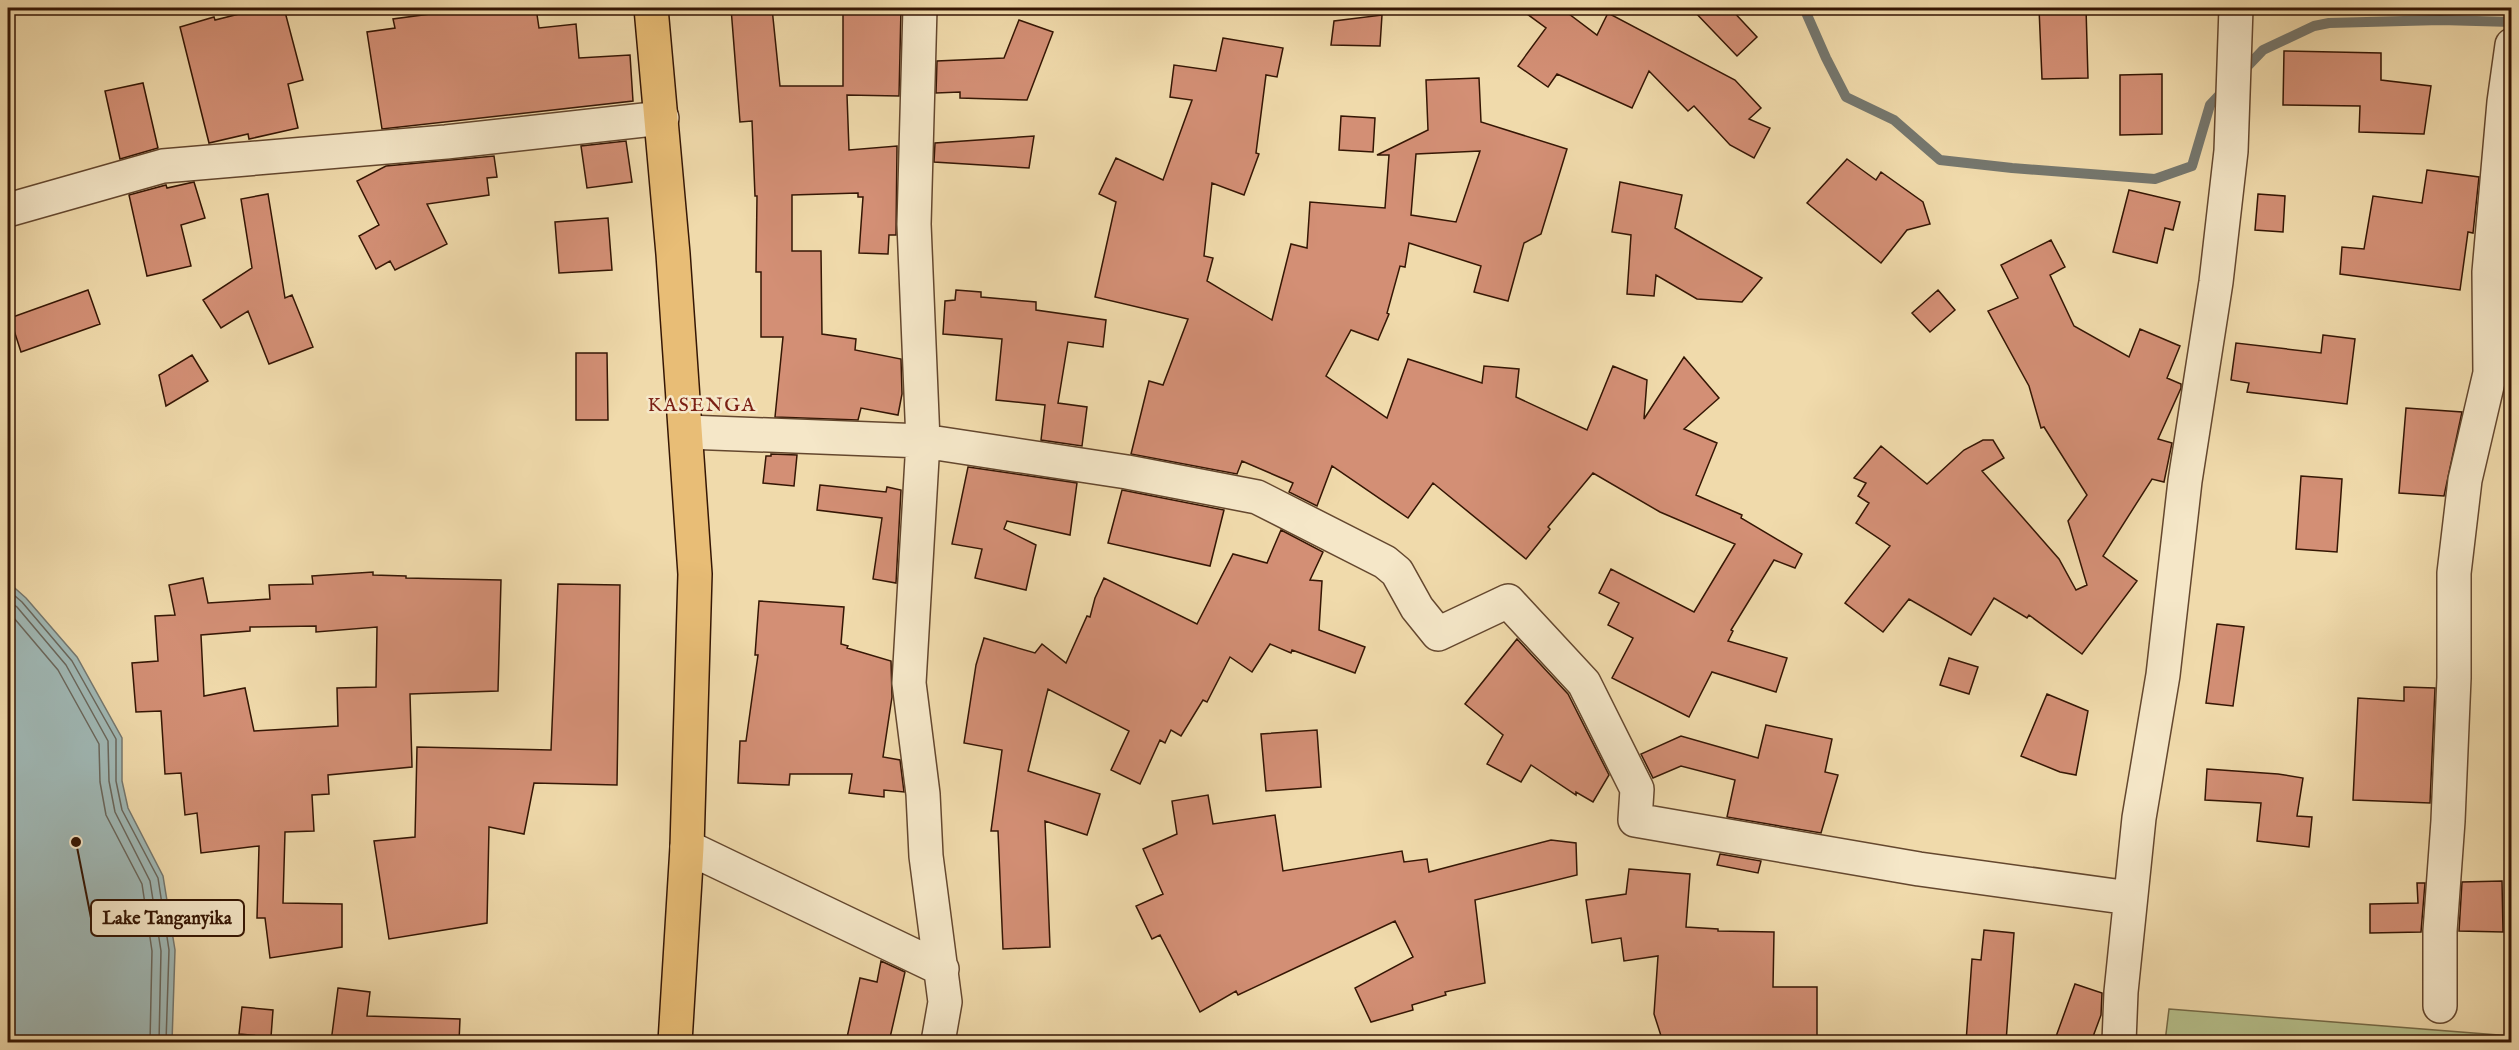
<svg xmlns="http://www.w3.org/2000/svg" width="2519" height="1050" font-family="'IM FELL English',serif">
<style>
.green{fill:#b6c08c;stroke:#766b48;stroke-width:1.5}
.water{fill:#a0b8b5;stroke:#75776e;stroke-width:1.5}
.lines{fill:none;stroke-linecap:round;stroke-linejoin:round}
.shore{stroke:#6a675c;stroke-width:1.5}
.stream{stroke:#75776e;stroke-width:10}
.building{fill:#d38f75;stroke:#351604;stroke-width:1.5;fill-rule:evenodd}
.minor-casing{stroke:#64472e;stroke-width:36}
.trunk-casing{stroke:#351604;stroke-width:36}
.minor{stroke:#f5e7c8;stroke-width:33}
.trunk{stroke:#e8bd76;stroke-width:33}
.labels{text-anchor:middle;stroke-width:5;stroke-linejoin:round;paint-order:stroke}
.quarter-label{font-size:20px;letter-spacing:1.5px;fill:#7a1f14;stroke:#f5e7c8}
.leader{fill:none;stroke:#351604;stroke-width:2}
.callout-dot{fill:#351604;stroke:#f5e7c8;stroke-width:2}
.callout{fill:#f5e7c8;stroke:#351604;stroke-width:2}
.callout-label{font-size:18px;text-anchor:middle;font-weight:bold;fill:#351604}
</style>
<rect width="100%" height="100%" fill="#f0daab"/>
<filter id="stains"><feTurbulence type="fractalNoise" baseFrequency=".00333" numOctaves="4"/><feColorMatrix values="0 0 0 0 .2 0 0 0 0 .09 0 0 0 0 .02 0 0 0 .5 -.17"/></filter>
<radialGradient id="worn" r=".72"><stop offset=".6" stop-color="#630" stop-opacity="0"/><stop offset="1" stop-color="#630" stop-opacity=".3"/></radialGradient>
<!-- green -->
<path class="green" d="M 2169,1009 L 2511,1036 L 2511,1042 L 2165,1042 Z"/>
<!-- water -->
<path class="water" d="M 8,582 L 26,598 L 77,657 L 122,738 L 122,781 L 128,808 L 163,876 L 175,950 L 172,1042 L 8,1042 Z"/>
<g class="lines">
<!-- shore -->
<path class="shore" d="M 8,590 L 22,602 L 72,661 L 116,739 L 116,781 L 122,810 L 158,878 L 169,950 L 166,1042
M 8,600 L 17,607 L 66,665 L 108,741 L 109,781 L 115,812 L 150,881 L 161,951 L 159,1042
M 8,611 L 58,670 L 99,744 L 100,782 L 106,815 L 142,884 L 152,951 L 150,1042"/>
<!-- stream -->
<path class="stream" d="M 1804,8 L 1826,58 L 1846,97 L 1894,120 L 1940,160 L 2012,168 L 2155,179 L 2192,166 L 2210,105 L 2225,89
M 8,9 L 14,8
M 2242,72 L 2263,50 L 2314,26 L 2329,23 L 2441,20 L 2512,22"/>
</g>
<!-- building -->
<path class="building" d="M 263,8 L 284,8 L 303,80 L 288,84 L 298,128 L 249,139 L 248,134 L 209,143 L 180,27 L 214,17 L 215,20 Z
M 475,8 L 536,8 L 539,28 L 576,24 L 579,58 L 630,55 L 633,101 L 382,129 L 367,32 L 395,28 L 393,19 Z
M 731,8 L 772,8 L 780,86 L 843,86 L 843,8 L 901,8 L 899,96 L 847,95 L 849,150 L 897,146 L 896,235 L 889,235 L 888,254 L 859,253 L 863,197 L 858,197 L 858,193 L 792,195 L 792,251 L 821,251 L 822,334 L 856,339 L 855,350 L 901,359 L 902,394 L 898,415 L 861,408 L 858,420 L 775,417 L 783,337 L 761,337 L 761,272 L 756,272 L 757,196 L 755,196 L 752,121 L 740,122 Z
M 1519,8 L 1561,8 L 1597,35 L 1608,13 L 1735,80 L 1761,108 L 1749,119 L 1770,128 L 1754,158 L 1730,145 L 1694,106 L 1688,111 L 1649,71 L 1632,108 L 1557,74 L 1548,87 L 1518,66 L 1546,28 Z
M 1691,8 L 1730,8 L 1757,37 L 1737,56 Z
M 2039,8 L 2086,8 L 2088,78 L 2042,79 Z
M 1382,15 L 1380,46 L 1331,45 L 1334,21 Z
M 1019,20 L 1053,32 L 1027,100 L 960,98 L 960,92 L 936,93 L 937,61 L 1004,58 Z
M 1223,38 L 1283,48 L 1277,77 L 1266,75 L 1256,153 L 1259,154 L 1244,195 L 1212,183 L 1204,256 L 1213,258 L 1207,281 L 1272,320 L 1291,244 L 1307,248 L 1310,202 L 1385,208 L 1389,155 L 1377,155 L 1428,130 L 1426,80 L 1479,78 L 1481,122 L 1567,149 L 1541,234 L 1524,243 L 1508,301 L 1474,292 L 1481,266 L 1409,243 L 1405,267 L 1400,266 L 1387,313 L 1389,314 L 1378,340 L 1351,330 L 1326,376 L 1387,418 L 1408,359 L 1482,383 L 1484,366 L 1519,369 L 1516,397 L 1587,430 L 1613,366 L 1647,380 L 1644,419 L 1684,357 L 1719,398 L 1684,429 L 1717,443 L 1696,495 L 1742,515 L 1741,518 L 1802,554 L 1795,568 L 1774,560 L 1731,630 L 1733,631 L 1728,641 L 1787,658 L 1776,692 L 1712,672 L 1689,717 L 1612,678 L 1633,638 L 1608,625 L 1619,603 L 1599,593 L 1611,569 L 1694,612 L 1735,544 L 1660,512 L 1593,473 L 1548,527 L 1550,529 L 1526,559 L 1433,483 L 1408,518 L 1332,466 L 1317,506 L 1289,492 L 1293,483 L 1242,461 L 1237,474 L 1131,454 L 1149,381 L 1163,385 L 1188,319 L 1095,297 L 1116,202 L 1099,194 L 1116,158 L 1163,180 L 1192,100 L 1170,97 L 1174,65 L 1216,71 ZM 1480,151 L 1456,222 L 1411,215 L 1416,154 Z
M 2284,51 L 2381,53 L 2381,80 L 2431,86 L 2424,134 L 2359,132 L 2360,106 L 2283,105 Z
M 2162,74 L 2162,134 L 2120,135 L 2120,75 Z
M 143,83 L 158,148 L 120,159 L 105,91 Z
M 1341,116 L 1375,118 L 1373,152 L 1339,150 Z
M 1034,136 L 1029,168 L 934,162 L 935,143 Z
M 626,141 L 632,182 L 587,188 L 581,146 Z
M 494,156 L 497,177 L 487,178 L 489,195 L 427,204 L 447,244 L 395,270 L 390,261 L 376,269 L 359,236 L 379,225 L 357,181 L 386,166 Z
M 1847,159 L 1876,180 L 1881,172 L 1923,202 L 1930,224 L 1907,230 L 1881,263 L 1807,203 Z
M 2427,170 L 2479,177 L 2473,233 L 2468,232 L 2460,290 L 2340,274 L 2342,247 L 2364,249 L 2373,196 L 2422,203 Z
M 194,182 L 205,218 L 181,225 L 191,266 L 147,276 L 129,195 L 166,185 L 167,188 Z
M 1620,182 L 1682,195 L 1675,228 L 1762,278 L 1742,302 L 1697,299 L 1656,275 L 1654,296 L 1627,294 L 1631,235 L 1612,232 Z
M 2129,190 L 2180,202 L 2173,230 L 2165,228 L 2157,263 L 2113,252 Z
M 268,194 L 285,298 L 292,295 L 313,347 L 269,364 L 248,311 L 221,328 L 203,300 L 252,268 L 241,199 Z
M 2258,194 L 2285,196 L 2283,232 L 2255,230 Z
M 608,218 L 612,270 L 559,273 L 555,222 Z
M 2051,240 L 2065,267 L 2050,275 L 2074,326 L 2129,357 L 2140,329 L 2180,346 L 2167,378 L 2181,384 L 2181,388 L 2158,439 L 2172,443 L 2164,482 L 2152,479 L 2103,556 L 2137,581 L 2082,654 L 2029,615 L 2027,618 L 1994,598 L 1971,635 L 1909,599 L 1883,632 L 1845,603 L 1890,546 L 1856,523 L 1869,503 L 1858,496 L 1866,483 L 1854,478 L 1881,446 L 1927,484 L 1964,450 L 1983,440 L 1993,440 L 2004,458 L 1982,471 L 2059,559 L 2076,590 L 2087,585 L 2068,521 L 2087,495 L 2044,427 L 2041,428 L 2029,386 L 1988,311 L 2018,298 L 2001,265 Z
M 88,290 L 100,324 L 21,352 L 10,318 Z
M 956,290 L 981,292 L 981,297 L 1036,302 L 1036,310 L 1106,320 L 1103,347 L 1068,342 L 1058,403 L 1087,407 L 1082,446 L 1041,440 L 1045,405 L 996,400 L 1002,339 L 943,334 L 945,301 L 955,300 Z
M 1938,290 L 1955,310 L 1930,332 L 1912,313 Z
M 2323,335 L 2355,339 L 2347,404 L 2247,392 L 2249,383 L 2231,380 L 2236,343 L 2321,353 Z
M 576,353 L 607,353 L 608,420 L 576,420 Z
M 192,355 L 208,381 L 166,406 L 159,375 Z
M 2406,408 L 2462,412 L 2444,496 L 2399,493 Z
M 771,454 L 797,455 L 794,486 L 763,483 L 766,456 L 771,456 Z
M 968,467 L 1077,483 L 1070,535 L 1007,521 L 1004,529 L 1036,545 L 1026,590 L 975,578 L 982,549 L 952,544 Z
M 2301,476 L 2342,479 L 2337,552 L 2296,549 Z
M 820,485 L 886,492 L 887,487 L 901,490 L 896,583 L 873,579 L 882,518 L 817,510 Z
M 1122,490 L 1224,510 L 1210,566 L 1108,543 Z
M 1281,530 L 1323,552 L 1310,580 L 1322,581 L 1319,630 L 1365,647 L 1355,673 L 1292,650 L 1291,653 L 1270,644 L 1252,672 L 1230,657 L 1207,702 L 1203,700 L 1181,736 L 1171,730 L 1165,743 L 1160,740 L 1140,784 L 1111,770 L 1129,731 L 1048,689 L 1028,771 L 1100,794 L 1087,835 L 1045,821 L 1050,947 L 1003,949 L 998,831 L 991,831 L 1002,750 L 964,743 L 976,665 L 984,638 L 1035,653 L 1042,644 L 1066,663 L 1087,616 L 1090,617 L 1095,598 L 1104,578 L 1197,624 L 1233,554 L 1267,563 Z
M 373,572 L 373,575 L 406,576 L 406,578 L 501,580 L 498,691 L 410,694 L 412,767 L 328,775 L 329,794 L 312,795 L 314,831 L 285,832 L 283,903 L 342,904 L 342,947 L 270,958 L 265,918 L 257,918 L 259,846 L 201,853 L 197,813 L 185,815 L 181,773 L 165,774 L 161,711 L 136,712 L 132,663 L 158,661 L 155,616 L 175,615 L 169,585 L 203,578 L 208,603 L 270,599 L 269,585 L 313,584 L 312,576 ZM 316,626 L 316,632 L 377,627 L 376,687 L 337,688 L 338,726 L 254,731 L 245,688 L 204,696 L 201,635 L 250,631 L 250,627 Z
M 558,584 L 620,585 L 617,785 L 534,783 L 524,834 L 489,827 L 487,923 L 389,939 L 374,841 L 415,837 L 417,747 L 551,750 Z
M 759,601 L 844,607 L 841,644 L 848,646 L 847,648 L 891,661 L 892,697 L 883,757 L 900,760 L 904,792 L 884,790 L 884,797 L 849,793 L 852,774 L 790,774 L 789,785 L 738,783 L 740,741 L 746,741 L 758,655 L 755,655 Z
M 2217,624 L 2244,627 L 2233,706 L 2206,703 Z
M 1517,639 L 1568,694 L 1609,775 L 1593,802 L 1576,792 L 1576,795 L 1531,765 L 1521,782 L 1487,764 L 1503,735 L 1465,704 Z
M 1949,658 L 1978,667 L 1969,694 L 1940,685 Z
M 2404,687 L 2435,688 L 2430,803 L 2353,800 L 2358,698 L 2404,701 Z
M 2047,694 L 2088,711 L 2076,775 L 2060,772 L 2021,756 Z
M 1766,725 L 1832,739 L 1825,772 L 1838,775 L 1821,833 L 1727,817 L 1735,780 L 1681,766 L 1653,778 L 1641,754 L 1681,736 L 1758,758 Z
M 1317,730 L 1321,787 L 1266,791 L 1261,734 Z
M 2207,769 L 2278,774 L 2303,778 L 2297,816 L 2312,817 L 2309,847 L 2257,841 L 2261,803 L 2205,800 Z
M 1208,795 L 1213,824 L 1275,815 L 1283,871 L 1402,851 L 1404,862 L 1427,859 L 1429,872 L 1551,840 L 1576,843 L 1577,875 L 1475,900 L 1485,983 L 1445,992 L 1446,995 L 1412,1005 L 1413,1010 L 1371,1022 L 1355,988 L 1413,957 L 1395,921 L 1238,995 L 1236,991 L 1200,1012 L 1160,935 L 1152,939 L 1136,906 L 1163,894 L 1143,849 L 1177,834 L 1172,801 Z
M 1720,854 L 1761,861 L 1758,873 L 1717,865 Z
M 1629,869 L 1690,874 L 1686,927 L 1718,929 L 1718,931 L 1774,932 L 1773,987 L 1817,987 L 1817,1041 L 1663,1042 L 1654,1014 L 1658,956 L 1624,961 L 1621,938 L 1592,943 L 1586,900 L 1626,894 Z
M 2502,881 L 2503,932 L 2459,931 L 2462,882 Z
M 2417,883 L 2425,883 L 2421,932 L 2370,933 L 2370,904 L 2418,903 Z
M 1984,930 L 2014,933 L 2006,1042 L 1966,1042 L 1972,959 L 1981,960 Z
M 881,961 L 905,972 L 889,1042 L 846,1042 L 860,978 L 877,982 Z
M 2075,984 L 2102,993 L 2101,1015 L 2091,1042 L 2054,1042 Z
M 338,988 L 370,992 L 367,1016 L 460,1019 L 459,1042 L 331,1042 Z
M 242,1007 L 273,1010 L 271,1037 L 239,1034 Z"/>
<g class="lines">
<!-- minor casing -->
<g class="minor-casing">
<path id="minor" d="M 920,8 L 914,224 L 923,441 L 909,683 L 923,794 L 926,856 L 945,1002 L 938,1042
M 8,210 L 163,166 L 446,142 L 662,118
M 687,432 L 923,441 L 1127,472 L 1257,497 L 1385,562 L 1397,572 L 1417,608 L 1438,634 L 1508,601 L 1584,683 L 1637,789 L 1635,820 L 1919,869 L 2130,898
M 687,847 L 942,969
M 2440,1006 L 2440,931 L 2448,821 L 2454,678 L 2454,573 L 2465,480 L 2490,373 L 2489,272 L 2504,102 L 2512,45
M 2119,1042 L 2121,992 L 2139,818 L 2163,675 L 2185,481 L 2216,282 L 2231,151 L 2236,8"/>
</g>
<!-- trunk casing -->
<g class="trunk-casing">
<path id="trunk" d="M 651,8 L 673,254 L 695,574 L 687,847 L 675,1042"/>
</g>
<!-- minor -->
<use href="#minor" class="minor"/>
<!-- trunk -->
<use href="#trunk" class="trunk"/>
</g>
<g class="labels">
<!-- quarter labels -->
<g class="quarter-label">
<text x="702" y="411">KASENGA</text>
</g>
</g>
<!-- callouts -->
<path class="leader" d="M76 842L91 918"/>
<circle class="callout-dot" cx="76" cy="842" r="6"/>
<rect class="callout" x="91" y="900" width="153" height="36" rx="6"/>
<g class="callout-label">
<text x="167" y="924">Lake Tanganyika</text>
</g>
<!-- margin -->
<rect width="2519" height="1050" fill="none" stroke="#f0daab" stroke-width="30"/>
<rect x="9" y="9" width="2501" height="1032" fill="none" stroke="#351604" stroke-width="3"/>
<rect x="15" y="15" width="2489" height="1020" fill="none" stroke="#351604" stroke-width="1.5"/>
<rect width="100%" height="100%" filter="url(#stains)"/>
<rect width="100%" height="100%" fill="url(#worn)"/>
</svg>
